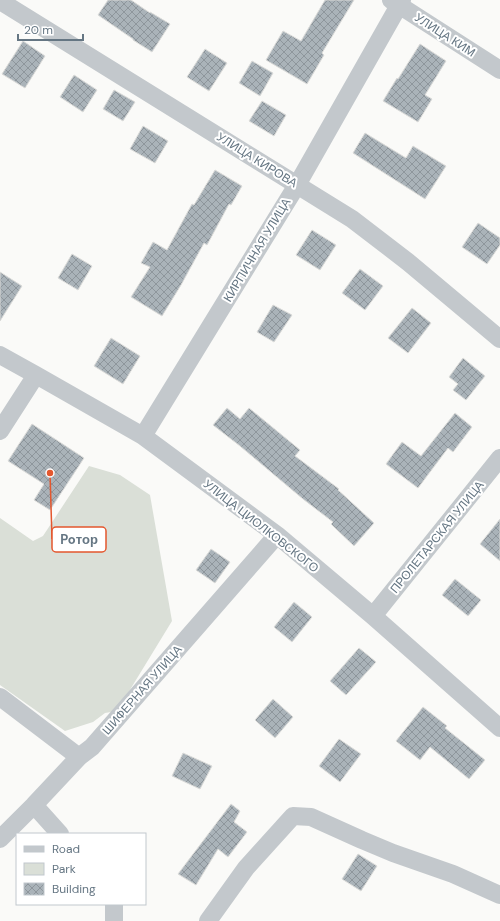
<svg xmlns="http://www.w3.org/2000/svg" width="500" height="921" font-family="'DM Sans',sans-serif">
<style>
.green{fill:#dadfd7}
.building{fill:url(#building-cross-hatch);stroke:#dcdcda}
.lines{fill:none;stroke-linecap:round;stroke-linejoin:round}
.minor{stroke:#c3c8cc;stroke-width:18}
.labels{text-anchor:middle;stroke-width:4;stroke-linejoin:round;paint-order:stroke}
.street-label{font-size:12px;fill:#657683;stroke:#fff}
.leader{fill:none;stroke:#e4572e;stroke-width:1.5}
.callout-dot{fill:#e4572e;stroke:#fff;stroke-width:1.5}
.callout{fill:#fff;stroke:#e4572e;stroke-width:1.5}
.callout-label{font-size:13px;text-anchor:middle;font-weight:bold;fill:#657683}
</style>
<defs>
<pattern id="building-cross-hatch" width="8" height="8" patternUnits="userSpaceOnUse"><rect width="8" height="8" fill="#aab3b9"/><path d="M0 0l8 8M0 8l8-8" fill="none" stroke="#8e969c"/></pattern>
</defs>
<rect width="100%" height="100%" fill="#fafaf8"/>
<!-- green -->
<path class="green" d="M 89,466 L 120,475 L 150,495 L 172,621 L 117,711 L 105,713 L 93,722 L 65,731 L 0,685 L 0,518 L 33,541 L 43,536 Z"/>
<!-- building -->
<path class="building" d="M 108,0 L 131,0 L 150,13 L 150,12 L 170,24 L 152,52 L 133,40 L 133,39 L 98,15 Z
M 325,0 L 354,0 L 322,53 L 324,55 L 307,84 L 266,60 L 283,31 L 301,41 Z
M 23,41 L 45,56 L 25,88 L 2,74 Z
M 420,44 L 446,61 L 425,95 L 432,99 L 418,122 L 383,101 L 397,78 L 398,79 Z
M 205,49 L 227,63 L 209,91 L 187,77 Z
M 252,61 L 273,73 L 260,96 L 239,83 Z
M 74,75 L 97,90 L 83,112 L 60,97 Z
M 114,90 L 135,102 L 123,121 L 103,109 Z
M 262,101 L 286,115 L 274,136 L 249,121 Z
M 143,126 L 168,141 L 155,163 L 130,149 Z
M 365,133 L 406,158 L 413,146 L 446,166 L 425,199 L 353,153 Z
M 215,170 L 242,186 L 231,205 L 229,204 L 207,245 L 204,243 L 181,285 L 162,316 L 131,297 L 150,267 L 141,263 L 153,242 L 167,250 L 192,204 L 194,205 Z
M 478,223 L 500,238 L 500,245 L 487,264 L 462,247 Z
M 312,230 L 336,245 L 320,270 L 296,255 Z
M 72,254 L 92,266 L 78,290 L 58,278 Z
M 360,269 L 383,286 L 365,310 L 342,293 Z
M 0,272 L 22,286 L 0,321 Z
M 273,305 L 292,315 L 274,342 L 257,332 Z
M 412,308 L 431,323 L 408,353 L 388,338 Z
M 111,338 L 140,356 L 123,384 L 94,366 Z
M 463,358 L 485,376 L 466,400 L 453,390 L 458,384 L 449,377 Z
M 227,408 L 240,419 L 249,408 L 300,450 L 295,456 L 339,489 L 338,490 L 374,523 L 354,546 L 331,524 L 333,522 L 303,499 L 240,446 L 213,425 Z
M 455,413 L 472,427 L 453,452 L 448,448 L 418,488 L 386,464 L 402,442 L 421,456 Z
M 32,424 L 84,458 L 50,510 L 34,500 L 44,484 L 8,461 Z
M 500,519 L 500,561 L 480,544 Z
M 211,549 L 230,562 L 215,583 L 196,570 Z
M 455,579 L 481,600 L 468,616 L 442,595 Z
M 294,602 L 312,617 L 292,642 L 274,627 Z
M 359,648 L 376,662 L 346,695 L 330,681 Z
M 273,699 L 293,717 L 275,738 L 255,720 Z
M 423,707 L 447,726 L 445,728 L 485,760 L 469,779 L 430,747 L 420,760 L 396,741 Z
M 339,739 L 361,754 L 340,782 L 319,766 Z
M 183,753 L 212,766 L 200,789 L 172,776 Z
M 231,804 L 240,811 L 234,822 L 247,832 L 228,857 L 218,849 L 196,885 L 178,874 Z
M 358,854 L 377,866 L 361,891 L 342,879 Z"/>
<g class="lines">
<!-- minor -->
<path class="minor" d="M 391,0 L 500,70
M 0,1 L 352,219 L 408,262 L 500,339
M 0,355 L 36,375 L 143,436 L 277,535 L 373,616 L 500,728
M 0,431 L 36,375
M 143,436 L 297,185 L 402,0
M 373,616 L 500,458
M 0,697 L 79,757
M 34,805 L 60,834
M 0,839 L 34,805 L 79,757 L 92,747 L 277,535
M 114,904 L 114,921
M 208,921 L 246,868 L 293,816 L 311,817 L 362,840 L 393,853 L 453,874 L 500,895"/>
</g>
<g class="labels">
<!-- street labels -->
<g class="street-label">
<text transform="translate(445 35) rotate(33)" y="4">УЛИЦА КИМ</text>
<text transform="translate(257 160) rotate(32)" y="4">УЛИЦА КИРОВА</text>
<text transform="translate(257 250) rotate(-59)" y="4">КИРПИЧНАЯ УЛИЦА</text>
<text transform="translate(261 526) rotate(38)" y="4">УЛИЦА ЦИОЛКОВСКОГО</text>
<text transform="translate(437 537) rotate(-51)" y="4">ПРОЛЕТАРСКАЯ УЛИЦА</text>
<text transform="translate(142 690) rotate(-49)" y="4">ШИФЕРНАЯ УЛИЦА</text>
</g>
</g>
<!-- callouts -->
<path class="leader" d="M50 473L52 539"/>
<circle class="callout-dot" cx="50" cy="473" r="4"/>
<rect class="callout" x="52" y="527" width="54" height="25" rx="4"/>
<g class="callout-label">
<text x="79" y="544">Poтор</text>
</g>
<!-- legend -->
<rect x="16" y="833" width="130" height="72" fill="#ffffff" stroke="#c1c8cd"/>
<rect x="24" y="846" width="20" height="6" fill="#c3c8cc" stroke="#c1c8cd"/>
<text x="52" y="853" font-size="12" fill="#657683">Road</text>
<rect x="24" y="863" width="20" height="12" fill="#dadfd7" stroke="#c1c8cd"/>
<text x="52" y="873" font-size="12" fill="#657683">Park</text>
<rect x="24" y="883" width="20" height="12" fill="url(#building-cross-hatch)" stroke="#c1c8cd"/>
<text x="52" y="893" font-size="12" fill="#657683">Building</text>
<!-- scale -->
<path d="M18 34v6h65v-6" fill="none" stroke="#657683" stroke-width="2"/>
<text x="24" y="34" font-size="12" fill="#657683" stroke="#ffffff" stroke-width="3" paint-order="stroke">20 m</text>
</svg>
